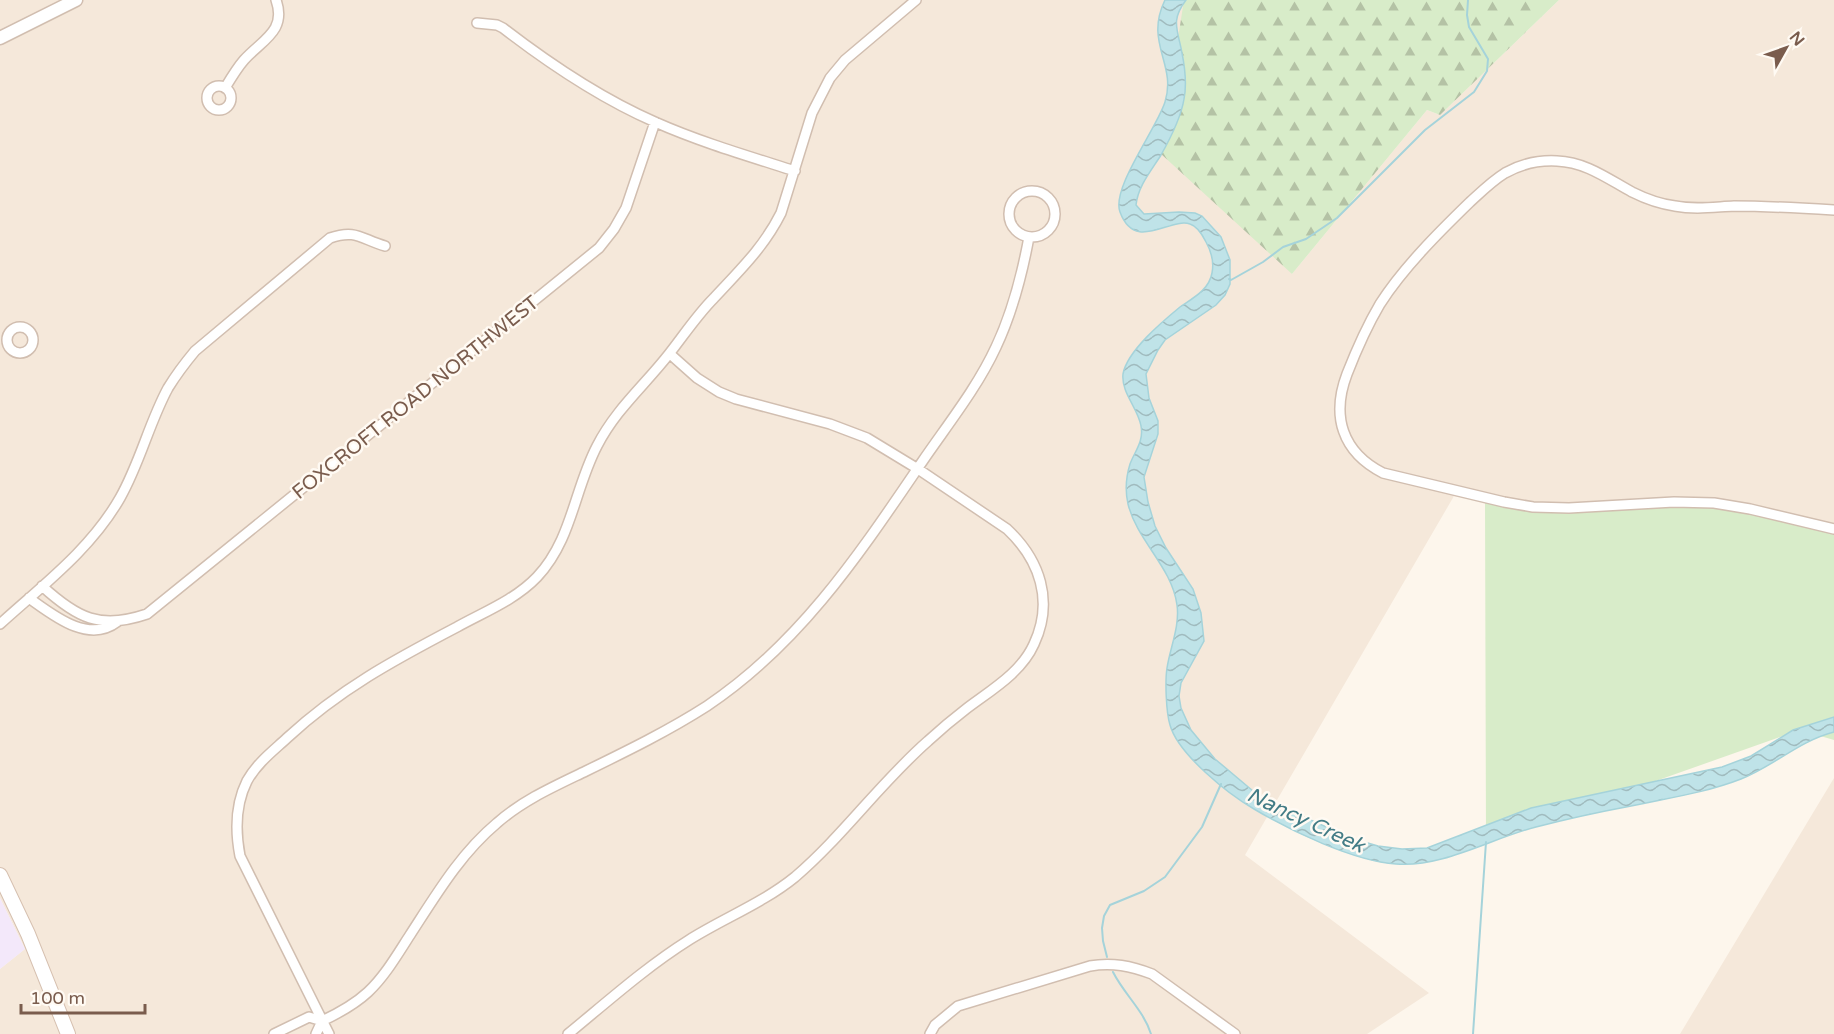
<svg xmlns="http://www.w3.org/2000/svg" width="1834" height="1034" font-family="'Varela Round',sans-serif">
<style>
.residential{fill:#f5e8da}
.education{fill:#f3e8fa}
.forest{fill:url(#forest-firs)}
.park{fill:#d8ecc9}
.water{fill:url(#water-waves);stroke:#a5d3da;stroke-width:1.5}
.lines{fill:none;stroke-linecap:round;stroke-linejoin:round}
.stream{stroke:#a5d3da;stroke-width:2}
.minor-casing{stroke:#d1beb0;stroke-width:12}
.tertiary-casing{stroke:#d1beb0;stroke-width:15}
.secondary-casing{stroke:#d6c0b0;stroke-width:16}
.minor{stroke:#fff;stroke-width:9}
.tertiary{stroke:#fff;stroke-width:12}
.secondary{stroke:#fff;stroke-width:14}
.labels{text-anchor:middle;stroke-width:5;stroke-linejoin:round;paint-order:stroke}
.street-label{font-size:20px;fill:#7a5c4d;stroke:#fffaf3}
.water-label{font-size:21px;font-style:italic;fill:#437c86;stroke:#fffaf3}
</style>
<defs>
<pattern id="forest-firs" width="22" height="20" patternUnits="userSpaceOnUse" patternTransform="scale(1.5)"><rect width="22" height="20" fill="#d8ecc9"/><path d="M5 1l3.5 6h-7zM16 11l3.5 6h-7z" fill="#b4c2a5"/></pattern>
<pattern id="water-waves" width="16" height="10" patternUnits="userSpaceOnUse" patternTransform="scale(1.5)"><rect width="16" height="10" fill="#bfe3e8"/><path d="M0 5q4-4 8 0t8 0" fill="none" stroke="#a0bbbe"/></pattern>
</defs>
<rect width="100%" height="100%" fill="#fdf6ec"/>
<!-- residential -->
<path class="residential" d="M 0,0 L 1184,0 L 1292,274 L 1427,110 L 1440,115 L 1559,0 L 1834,0 L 1834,525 L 1751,514 L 1666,501 L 1559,511 L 1454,496 L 1245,855 L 1429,993 L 1367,1034 L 0,1034 L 0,969 L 25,949 L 0,898 Z
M 1834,778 L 1834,1034 L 1680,1034 Z"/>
<!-- education -->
<path class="education" d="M 0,898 L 25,949 L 0,969 Z"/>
<!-- forest -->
<path class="forest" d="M 1184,0 L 1559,0 L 1440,115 L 1427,110 L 1292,274 L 1160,153 Z"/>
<!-- park -->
<path class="park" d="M 1485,501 L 1559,511 L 1666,501 L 1751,514 L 1834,525 L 1834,740 L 1800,730 L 1486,841 Z"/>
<!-- water -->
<path class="water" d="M 1165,0 L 1186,0 C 1170,21 1178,30 1182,53 C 1185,68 1187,84 1184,99 C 1181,118 1170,139 1161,155 C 1151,171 1138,186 1136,205 L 1144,214 L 1179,212 L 1195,213 L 1202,216 L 1221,237 L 1230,260 L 1230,284 L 1225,295 L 1216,305 L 1165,340 L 1158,350 L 1146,374 L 1149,398 L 1158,421 L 1158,434 L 1144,477 L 1148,502 L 1155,526 L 1166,548 L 1193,589 L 1201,613 L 1204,641 L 1181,683 L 1179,696 L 1181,708 L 1191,730 L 1215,759 L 1253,791 L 1274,804 L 1354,839 L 1378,846 L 1402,849 L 1427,848 L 1531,808 L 1722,767 L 1751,756 L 1793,730 L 1834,717 L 1834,732 C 1799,741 1774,766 1741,779 C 1705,793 1668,798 1631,806 C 1599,812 1567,819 1536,827 C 1492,838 1442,868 1396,864 C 1353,861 1291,831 1254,809 C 1228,794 1178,754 1170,725 C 1166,712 1165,681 1167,668 C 1170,648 1180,626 1177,605 C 1172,567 1137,541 1128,504 C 1125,491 1126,477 1130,464 C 1135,451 1144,441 1141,426 C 1138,408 1121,393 1123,374 C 1127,351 1163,321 1180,307 C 1193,298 1209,290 1212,273 C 1214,263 1211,251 1206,242 C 1203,236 1197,226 1190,224 C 1170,217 1135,253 1120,212 C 1111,188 1157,128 1165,102 C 1177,64 1144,43 1165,0 Z"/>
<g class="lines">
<!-- stream -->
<path class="stream" d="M 1229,279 L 1231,280 L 1263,262 L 1283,247 L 1306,239 L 1337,218 L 1425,130 L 1474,92 L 1487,71 L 1488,59 L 1469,27 L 1467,15 L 1468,0
M 1107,957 L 1103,941 L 1102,928 L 1104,916 L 1110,905 L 1144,891 L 1165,877 L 1202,827 L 1221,784
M 1113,972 C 1124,994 1144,1011 1151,1034
M 1473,1034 L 1486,842"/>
<!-- minor casing -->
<g class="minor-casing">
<path id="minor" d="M 477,23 L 497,25 L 503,28 C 551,65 600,98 655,122 C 700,142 748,156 795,171
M207 98a12 12 0 1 1 24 0a12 12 0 1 1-24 0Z
M 225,88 C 231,78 237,68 244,60 C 262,40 287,31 276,0
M1009 214a23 23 0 1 1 46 0a23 23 0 1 1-46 0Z
M 1834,210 C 1801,208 1767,206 1734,206 C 1714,207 1695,210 1675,206 C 1660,204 1646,199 1632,192 C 1608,179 1586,162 1557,161 C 1539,160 1521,164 1505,173 C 1492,181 1481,192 1470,202 C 1439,232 1403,268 1380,304 C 1367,326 1356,351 1347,374 C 1331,416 1342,452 1383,473 L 1504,502 L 1533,507 L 1569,508 L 1674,502 L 1714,503 L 1750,509 L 1834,529
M7 340a13 13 0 1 1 26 0a13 13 0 1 1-26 0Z
M 42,586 C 77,618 100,630 147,614 L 599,248 L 614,229 L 626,208 L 655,122
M 29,598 C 53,615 88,644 117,622
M 0,624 C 43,585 91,549 120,498 C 140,463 149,423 168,388 C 176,375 185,363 195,351 L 330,238 C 356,229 361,239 385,246
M 274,1034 L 309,1017 L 322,1021 C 339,1013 354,1005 368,992 C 385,976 397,955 410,935 C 436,895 460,854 497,823 C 523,800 555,786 586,771 C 627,751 668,731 707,706 C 801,643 860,553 922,462 C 948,424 977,388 996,347 C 1013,311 1022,275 1029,237
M 316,1034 L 322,1021
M 329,1034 L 240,856 C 235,830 235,805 247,781 C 257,763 273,751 287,738 C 340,689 394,660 457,627 C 484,612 515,600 537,577 C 572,540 574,490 597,446 C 616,409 644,386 669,354 C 684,335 697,315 714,298 C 740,270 764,247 781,213 L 812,113 L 830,78 L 845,60 L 916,0
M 568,1034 C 607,1002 646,967 689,940 C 724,918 763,903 795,877 C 843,836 880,783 928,741 C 940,730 953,719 966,709 C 991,690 1021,673 1034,644 C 1054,601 1040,560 1007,529 L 918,469 L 867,438 L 830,424 L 736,399 L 719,392 L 697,378 L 670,354
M 930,1034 L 935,1025 L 958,1006 L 1090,966 C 1112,962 1131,966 1152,974 L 1235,1034"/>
</g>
<!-- tertiary casing -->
<g class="tertiary-casing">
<path id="tertiary" d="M 0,38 L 76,0"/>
</g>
<!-- secondary casing -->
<g class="secondary-casing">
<path id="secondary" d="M 0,875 L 28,934 L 68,1034"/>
</g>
<!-- minor -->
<use href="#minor" class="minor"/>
<!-- tertiary -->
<use href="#tertiary" class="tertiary"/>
<!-- secondary -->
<use href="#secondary" class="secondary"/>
</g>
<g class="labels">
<!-- street labels -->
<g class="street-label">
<text transform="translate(415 397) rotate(-39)" y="7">FOXCROFT ROAD NORTHWEST</text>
</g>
<!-- water labels -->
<g class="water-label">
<text transform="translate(1306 820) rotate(25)" y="7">Nancy Creek</text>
</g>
</g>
<!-- north arrow -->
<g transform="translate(1786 48) rotate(50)" stroke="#fffaf3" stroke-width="4.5" paint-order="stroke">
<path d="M0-4.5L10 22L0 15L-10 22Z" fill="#7a5c4d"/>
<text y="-9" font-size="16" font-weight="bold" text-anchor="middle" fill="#7a5c4d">N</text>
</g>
<!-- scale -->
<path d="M21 1004v9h124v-9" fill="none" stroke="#7a5c4d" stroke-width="3"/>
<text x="30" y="1004" font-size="18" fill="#7a5c4d" stroke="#fffaf3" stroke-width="4.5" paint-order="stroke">100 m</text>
</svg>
